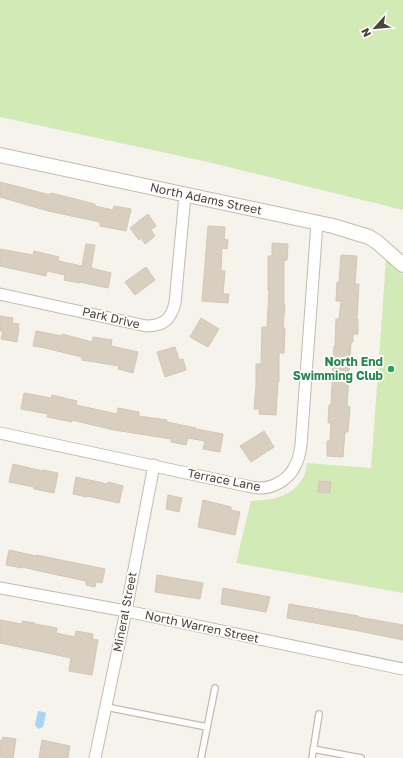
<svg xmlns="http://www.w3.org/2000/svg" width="403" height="758" font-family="'Golos Text',sans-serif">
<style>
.green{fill:#d2eab5}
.water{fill:#a9d4f2}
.building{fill:#d8cfc1;stroke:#d3c7b4}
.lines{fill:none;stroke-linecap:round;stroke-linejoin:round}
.service-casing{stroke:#c2bbae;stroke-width:8}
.minor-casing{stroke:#c2bbae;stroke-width:13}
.tertiary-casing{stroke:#c2bbae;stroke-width:16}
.service{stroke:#fff;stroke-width:5.5}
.minor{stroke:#fff;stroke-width:11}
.tertiary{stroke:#fff;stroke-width:14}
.leisure-dot{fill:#2e9e5b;stroke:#fff;stroke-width:1.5}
.labels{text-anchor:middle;stroke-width:3.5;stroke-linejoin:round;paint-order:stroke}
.street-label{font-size:12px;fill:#4b4439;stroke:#fff}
.leisure-label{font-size:12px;font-weight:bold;fill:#27864d;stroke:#fff;text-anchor:end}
</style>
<rect width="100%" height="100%" fill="#f6f3ec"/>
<!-- green -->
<path class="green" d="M 0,0 L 403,0 L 403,210 L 208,162 L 0,117 Z
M 386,260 L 403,275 L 403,593 L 236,563 L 251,501 C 272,500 291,498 303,478 C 305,474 306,468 307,463 L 371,468 Z"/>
<!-- water -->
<path class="water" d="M 38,711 L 44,712 L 46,713 L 43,727 L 38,729 L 35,725 Z"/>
<!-- building -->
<path class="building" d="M 0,182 L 50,195 L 51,193 L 95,204 L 95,206 L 113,210 L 114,206 L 131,209 L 126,231 L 100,226 L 100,222 L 48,211 L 0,197 Z
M 148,214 L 156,226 L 151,230 L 155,236 L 145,244 L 141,238 L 139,240 L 130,228 Z
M 208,226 L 225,227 L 224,239 L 228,240 L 227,249 L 222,248 L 221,271 L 225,271 L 223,294 L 229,294 L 228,303 L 202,301 Z
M 272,243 L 288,244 L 287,260 L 284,260 L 284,305 L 285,305 L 283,328 L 285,328 L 284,353 L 279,353 L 279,382 L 278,382 L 276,415 L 259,414 L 259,409 L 254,409 L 256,387 L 256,364 L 261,364 L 262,327 L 267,327 L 269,290 L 268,290 L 268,256 L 272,256 Z
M 86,244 L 95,245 L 91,268 L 111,273 L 108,288 L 80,282 L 80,283 L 64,280 L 65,275 L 47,271 L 46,276 L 0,266 L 0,249 L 33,255 L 34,251 L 59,257 L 58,261 L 82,266 Z
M 341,255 L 357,256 L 355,284 L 359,284 L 357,319 L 358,319 L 358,334 L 353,334 L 353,342 L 351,342 L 349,372 L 347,406 L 350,407 L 348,432 L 345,432 L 343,457 L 327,456 L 327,441 L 330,441 L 331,423 L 328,423 L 329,405 L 331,405 L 334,346 L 335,346 L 336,319 L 339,319 L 341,301 L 336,301 L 337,282 L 339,283 Z
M 146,267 L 155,280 L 135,295 L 125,282 Z
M 0,316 L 13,318 L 12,323 L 19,324 L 18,328 L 19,328 L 17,342 L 1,339 L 3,331 L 0,331 Z
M 201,318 L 219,329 L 208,347 L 190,337 Z
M 36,331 L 62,336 L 62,334 L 92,342 L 93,337 L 112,340 L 111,346 L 138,352 L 133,373 L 118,369 L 119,366 L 82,360 L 82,357 L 45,348 L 33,346 Z
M 175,347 L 179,360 L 183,359 L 186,370 L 165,377 L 157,352 Z
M 24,393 L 51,398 L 52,395 L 77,401 L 76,405 L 117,414 L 118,408 L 139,412 L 139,416 L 167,420 L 167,422 L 196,428 L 196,429 L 223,434 L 220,452 L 203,449 L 205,441 L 188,438 L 186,445 L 171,442 L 171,439 L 114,430 L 72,420 L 72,422 L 47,417 L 48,414 L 21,409 Z
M 264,431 L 274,447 L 251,462 L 240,446 Z
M 13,464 L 43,471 L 43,470 L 58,473 L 54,493 L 34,489 L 34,487 L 9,482 Z
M 76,477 L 107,484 L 108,482 L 123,486 L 119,503 L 87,496 L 87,497 L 73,494 Z
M 319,481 L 331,482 L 330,493 L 318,492 Z
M 168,495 L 182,498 L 179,512 L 166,509 Z
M 203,500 L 231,507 L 231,510 L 240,512 L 235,535 L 198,527 Z
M 9,550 L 36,556 L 37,555 L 51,558 L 105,569 L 102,583 L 96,582 L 95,587 L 86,585 L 86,581 L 53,574 L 22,567 L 22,568 L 6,565 Z
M 157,575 L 203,583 L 200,599 L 155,592 Z
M 223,588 L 270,597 L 266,612 L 221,604 Z
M 289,604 L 358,616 L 358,617 L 403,625 L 403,640 L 359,631 L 287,618 Z
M 0,620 L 22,624 L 22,621 L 35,623 L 35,624 L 57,628 L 56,633 L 75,637 L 76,631 L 93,634 L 92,639 L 98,640 L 92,675 L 69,671 L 71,658 L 0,643 Z
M 3,737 L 16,739 L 13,758 L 0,757 L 0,740 L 2,741 Z
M 42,740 L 70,746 L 68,758 L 39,758 Z"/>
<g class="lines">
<!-- service casing -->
<g class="service-casing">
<path id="service" d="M 106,707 L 207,727
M 313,749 L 361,758
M 201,758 L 215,688
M 312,758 L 319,714"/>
</g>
<!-- minor casing -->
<g class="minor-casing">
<path id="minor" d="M 0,294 L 146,326 C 164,326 171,319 175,303 L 185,195
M 0,433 L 247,486 C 251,487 256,488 260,488 C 274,488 289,479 295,466 C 299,460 300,452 301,445 L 317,223
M 0,588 L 126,611 L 403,669
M 95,758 L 126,611 L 154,465"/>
</g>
<!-- tertiary casing -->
<g class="tertiary-casing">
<path id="tertiary" d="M 0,155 L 333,226 L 369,237 L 377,242 L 403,265"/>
</g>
<!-- service -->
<use href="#service" class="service"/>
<!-- minor -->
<use href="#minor" class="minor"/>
<!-- tertiary -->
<use href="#tertiary" class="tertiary"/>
</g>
<!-- markers -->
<circle class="leisure-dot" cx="391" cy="369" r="4"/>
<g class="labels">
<!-- street labels -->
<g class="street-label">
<text transform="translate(206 199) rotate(12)" y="4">North Adams Street</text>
<text transform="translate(111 318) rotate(13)" y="4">Park Drive</text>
<text transform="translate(224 480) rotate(11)" y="4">Terrace Lane</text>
<text transform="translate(125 612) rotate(-79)" y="4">Mineral Street</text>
<text transform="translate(202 627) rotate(12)" y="4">North Warren Street</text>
</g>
<!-- leisure labels -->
<g class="leisure-label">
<text x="383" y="366">North End<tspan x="383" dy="14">Swimming Club</tspan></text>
</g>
</g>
<!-- north arrow -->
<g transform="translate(375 28) rotate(243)" stroke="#ffffff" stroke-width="3" paint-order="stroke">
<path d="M0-3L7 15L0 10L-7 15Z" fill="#4b4439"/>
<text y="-6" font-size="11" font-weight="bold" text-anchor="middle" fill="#4b4439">N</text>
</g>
</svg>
